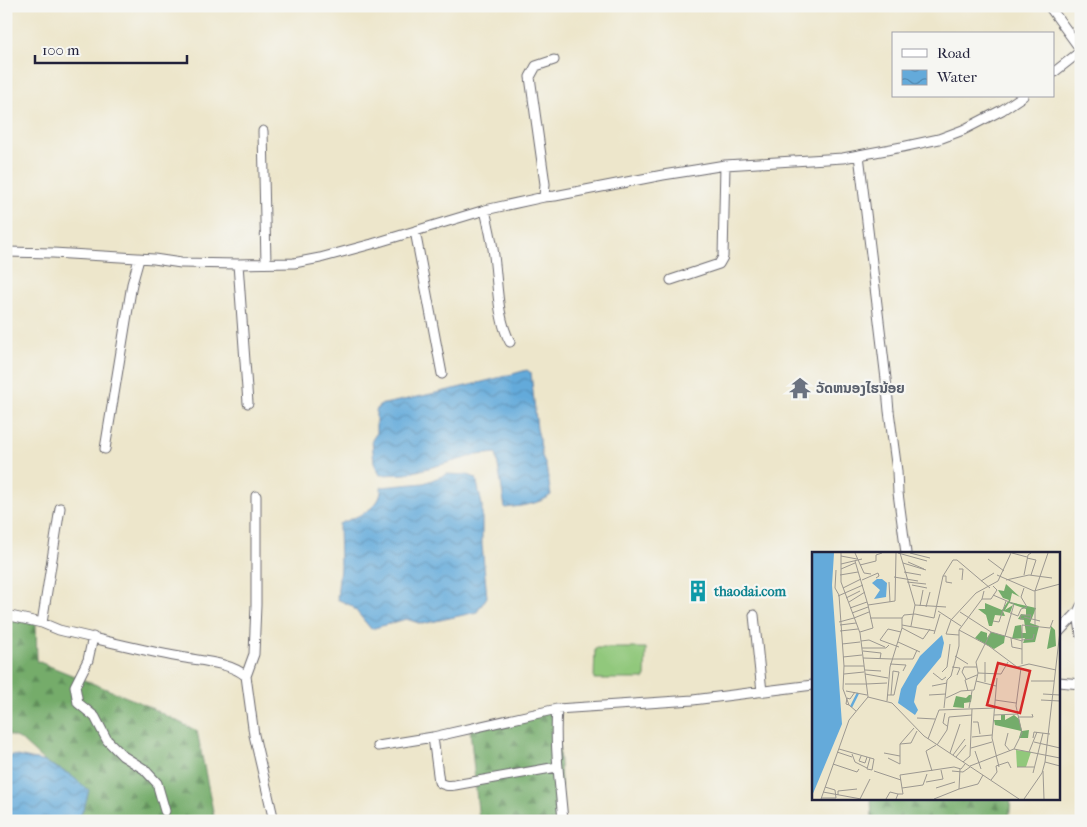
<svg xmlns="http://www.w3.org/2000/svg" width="1087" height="827" font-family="'IM FELL French Canon','Noto Sans Lao',serif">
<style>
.forest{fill:url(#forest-firs);stroke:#4b6753}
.pitch{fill:#91c87b;stroke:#5a755b}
.water{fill:url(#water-waves);stroke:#43668a}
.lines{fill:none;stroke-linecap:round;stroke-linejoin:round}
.minor-casing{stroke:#69676d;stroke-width:11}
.minor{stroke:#fff;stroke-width:9}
.labels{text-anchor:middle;stroke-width:4.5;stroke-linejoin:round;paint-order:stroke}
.worship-label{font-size:14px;font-weight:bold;fill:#5b616d;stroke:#f6f6f2;text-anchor:start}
.culture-label{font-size:14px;font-weight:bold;fill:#0d838f;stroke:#f6f6f2;text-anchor:start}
.inset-river{fill:none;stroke:#64aada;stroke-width:2.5}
.inset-road{fill:none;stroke:#9c9891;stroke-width:1}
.view{fill:#d62828;fill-opacity:0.15;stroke:#d62828;stroke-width:2.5}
.inset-edge{fill:none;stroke:#22223b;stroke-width:2.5}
</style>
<defs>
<pattern id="forest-firs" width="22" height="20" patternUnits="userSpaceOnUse" patternTransform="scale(1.25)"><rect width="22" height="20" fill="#74ac6b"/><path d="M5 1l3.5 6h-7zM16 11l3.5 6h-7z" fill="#5f8c59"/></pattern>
<pattern id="water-waves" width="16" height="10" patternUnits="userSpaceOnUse" patternTransform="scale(1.25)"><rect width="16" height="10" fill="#64aada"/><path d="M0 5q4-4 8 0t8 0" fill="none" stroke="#528ab2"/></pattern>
</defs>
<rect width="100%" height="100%" fill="#f6f6f2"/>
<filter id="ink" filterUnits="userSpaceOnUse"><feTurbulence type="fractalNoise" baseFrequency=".02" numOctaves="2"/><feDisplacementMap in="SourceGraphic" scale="10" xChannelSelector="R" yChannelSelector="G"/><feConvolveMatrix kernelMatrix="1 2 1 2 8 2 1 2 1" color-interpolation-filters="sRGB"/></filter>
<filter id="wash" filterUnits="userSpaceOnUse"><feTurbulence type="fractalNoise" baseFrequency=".0096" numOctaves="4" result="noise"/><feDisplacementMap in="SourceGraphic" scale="20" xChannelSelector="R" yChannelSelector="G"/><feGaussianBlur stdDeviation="1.12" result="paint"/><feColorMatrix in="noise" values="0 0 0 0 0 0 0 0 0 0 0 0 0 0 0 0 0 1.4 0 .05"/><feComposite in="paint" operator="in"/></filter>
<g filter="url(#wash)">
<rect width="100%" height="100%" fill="#ede6cb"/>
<!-- forest -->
<path class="forest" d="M 6,618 L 36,624 L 37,661 L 139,702 L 197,731 L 215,821 L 78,821 L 85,805 L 69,774 L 45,762 L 20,739 L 6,734 Z
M 557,709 L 563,821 L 479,821 L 470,729 Z
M 871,798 L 1011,798 L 1009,821 L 872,821 Z"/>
<!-- pitch -->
<path class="pitch" d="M 595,648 L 646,648 L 645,679 L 594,679 Z"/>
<!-- water -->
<path class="water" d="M 527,370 L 531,373 L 537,429 L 540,440 L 542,456 L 546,466 L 551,495 C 537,505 521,506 505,508 L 496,453 L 477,455 L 406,474 L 380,475 L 374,463 L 372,440 L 376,434 L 376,411 L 379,405 C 429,395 478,384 527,370 Z
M 447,474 L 468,475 L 476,478 L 482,505 L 482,545 L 487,597 L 477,612 L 422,624 L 406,619 L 371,629 L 352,606 L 337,599 L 340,567 L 339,524 C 355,517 383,509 381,487 L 424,483 Z
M 13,755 L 45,762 L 69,774 L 89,790 L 85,805 L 78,821 L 71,818 L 70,821 L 6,821 L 6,757 Z"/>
</g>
<g filter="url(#ink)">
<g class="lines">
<!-- minor casing -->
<g class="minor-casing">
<path id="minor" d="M 1049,6 L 1081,50
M 1053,73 L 1081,51
M 263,131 L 266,263
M 859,155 L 886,379 L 889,411 L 897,471 L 898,493 L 906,553
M 544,197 L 545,184 L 530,77 L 536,66 L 554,60
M 485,210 C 488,223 491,236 493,249 C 498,278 496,316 510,342
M 415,231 L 442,374
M 6,252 L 53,253 L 154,259 L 181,263 L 238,264 L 294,263 L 320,258 L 372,244 L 485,210 L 544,197 L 555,196 L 663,175 L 695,170 L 725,165 L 843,158 L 902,147 L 939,139 L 963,130 L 1002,110 L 1023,96
M 238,264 L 248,403
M 671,280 L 719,264 L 723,257 L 725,165
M 105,449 L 132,284 L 139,259
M 1081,606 L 1078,612 L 1081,634
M 6,615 L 42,623 L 59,630 C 99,639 140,650 180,657 C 201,661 229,662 246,676 L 254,735 L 274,821
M 754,615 L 762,692
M 42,623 L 60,508
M 1058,633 L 1078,612
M 93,637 L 88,660 L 75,686 L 78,703 L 95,717 L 107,740 L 123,756 L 144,769 L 157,783 L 165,811
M 246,676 L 254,654 L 256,605 L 256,496
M 1058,682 L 1081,684
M 557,709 C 554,747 560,783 563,821
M 433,737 L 439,782 C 444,786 448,786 455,785 L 557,767
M 378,746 L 433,737 L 557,709 L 693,700 L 813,685"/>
</g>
<!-- minor -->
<use href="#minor" class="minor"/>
</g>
</g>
<!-- icons -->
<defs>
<g id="temple-bare" transform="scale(1.725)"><path d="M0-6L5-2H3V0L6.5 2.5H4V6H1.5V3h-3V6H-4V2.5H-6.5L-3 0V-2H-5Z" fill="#6b7280" stroke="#f6f6f2" stroke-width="2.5" paint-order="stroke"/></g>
<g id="building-bare" transform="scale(1.725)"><path d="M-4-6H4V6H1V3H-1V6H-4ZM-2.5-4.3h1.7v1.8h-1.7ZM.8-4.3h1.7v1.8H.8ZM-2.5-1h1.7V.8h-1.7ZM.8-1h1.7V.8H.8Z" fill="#0f9aa8" stroke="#f6f6f2" stroke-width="2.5" paint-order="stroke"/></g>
</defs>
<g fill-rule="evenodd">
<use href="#temple-bare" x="800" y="388"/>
<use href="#building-bare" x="698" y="591"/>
</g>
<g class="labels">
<!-- worship labels -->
<g class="worship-label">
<text x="816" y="393">ວັດຫນອງໄຮນ້ອຍ</text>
</g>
<!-- culture labels -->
<g class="culture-label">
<text x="714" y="596">thaodai.com</text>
</g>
</g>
<!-- overview -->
<g transform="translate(812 552)">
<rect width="248" height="248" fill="#ede6cb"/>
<path d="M 194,32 L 208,45 L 200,41 L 198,50 L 224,56 L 218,71 L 227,74 L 223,90 L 211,91 L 213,86 L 200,87 L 203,74 L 209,73 L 210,81 L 214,81 L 212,68 L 206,67 L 209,62 L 214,63 L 214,57 L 197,51 L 193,58 L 201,53 L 198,61 L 191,59 L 193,64 L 183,63 L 180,74 L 177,74 L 174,63 L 166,57 L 173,57 L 173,51 L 190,58 L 197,48 L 191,46 L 186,38 L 192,39 ZM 239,74 L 243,78 L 244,94 L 235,97 ZM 169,79 L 175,81 L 175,86 L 179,80 L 193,84 L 192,91 L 182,97 L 163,86 ZM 157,143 L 160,143 L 159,150 L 152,151 L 152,156 L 141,155 L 144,144 L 154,146 ZM 189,163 L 193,163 L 193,168 L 202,163 L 207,167 L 210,179 L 217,178 L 216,186 L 207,186 L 209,179 L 183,173 L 182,168 L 189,168 Z" fill="#74ac6b"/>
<path d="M 204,198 L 219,200 L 214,215 L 205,215 Z" fill="#91c87b"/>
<path d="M 0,1 L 22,1 L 20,33 L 30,172 L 0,244 ZM 65,27 L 70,27 L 75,31 L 74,45 L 62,47 L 68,38 L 60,31 ZM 130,83 L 132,91 L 129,105 L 105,134 L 102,150 L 106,158 L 103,163 L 86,151 L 89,137 L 108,104 Z" fill="#64aada"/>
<path class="inset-river" d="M 39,155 L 46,141"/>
<path class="inset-road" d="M 29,1 L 29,30 L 48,81 L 56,145M 43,1 L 52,21 L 59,22M 86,1 L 115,9M 88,1 L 103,53 L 99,74M 98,1 L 118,6M 200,1 L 215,5M 29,4 L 45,7M 215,6 L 224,8 L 219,23M 176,7 L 192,19M 145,8 L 178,36M 43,9 L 56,53M 96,10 L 112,17M 91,11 L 114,18M 29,12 L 50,7M 48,13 L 64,9 L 64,3 L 70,1M 29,17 L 43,11M 147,17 L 151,17 L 150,28M 24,18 L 23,36 L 27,43 L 32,114 L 31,137 L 37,153 L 44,159M 92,20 L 109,23M 28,23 L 46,20M 185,23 L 222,39 L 248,32M 212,23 L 216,3 L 219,1M 131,24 L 134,24 L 134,30 L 140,31M 82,25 L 106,29M 50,28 L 66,21 L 67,24 L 64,26M 194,28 L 217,23 L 240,26M 169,29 L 182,21M 77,30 L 78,50M 95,30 L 114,32M 100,33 L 115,36M 31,36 L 49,27M 172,39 L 170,47 L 147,78 L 177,94 L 205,115 L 217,112 L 244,118M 181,43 L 202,52 L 193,84M 26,44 L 51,33M 34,46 L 48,39M 170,47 L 179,47 L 185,38 L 181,34M 37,50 L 53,40M 103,53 L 134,55M 108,54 L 111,38M 114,55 L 118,40M 38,56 L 55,50M 126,59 L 149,74M 148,60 L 179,80 L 210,89M 40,61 L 56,55M 198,61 L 206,64 L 209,57 L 215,55 L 209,45 L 212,36M 212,65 L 228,69M 42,66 L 57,60M 58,66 L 90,66 L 92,63 L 103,62 L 122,66 L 131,24 L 141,8 L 145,8M 212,67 L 208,67 L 209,63 L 219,63 L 218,68M 181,69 L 187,70 L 194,49M 27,70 L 42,66M 28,73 L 44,71M 90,73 L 123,79M 223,73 L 223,39 L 236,1M 90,76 L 111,87 L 118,77M 28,79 L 46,77M 48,80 L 61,76 L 56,53 L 83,49 L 84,1M 122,82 L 128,62M 147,83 L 134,82 L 139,68 L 164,41 L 186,29 L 199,1M 199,86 L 200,95 L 210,97M 210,88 L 221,87 L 222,82M 49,89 L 57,88 L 73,95M 86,90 L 108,100M 30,92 L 48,90M 87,95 L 68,88 L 76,77 L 89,80M 50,96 L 74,96 L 77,93M 51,99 L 69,101 L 68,107M 143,104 L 156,112M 31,105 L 50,103M 51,106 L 80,107M 80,107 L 101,107 L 105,98M 78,112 L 94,113 L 91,119M 210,112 L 210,73 L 238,76 L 241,68M 32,114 L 52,114M 140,115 L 148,116 L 145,123M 53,118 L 69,119M 130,120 L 135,115 L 138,92M 121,121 L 130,128 L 134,125M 166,121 L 189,122 L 196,110M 32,122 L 52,120M 53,122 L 76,126M 185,126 L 180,186 L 187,215M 154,127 L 150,120 L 152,115 L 165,115M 164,129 L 184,134M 219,129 L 242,129M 173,130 L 173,110M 33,132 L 54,132M 54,132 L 75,131M 120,134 L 135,131M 34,139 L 55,143M 156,139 L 153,128 L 165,123M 231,142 L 248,143M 75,143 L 82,143 L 87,120 L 81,119 L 79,143M 117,143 L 134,142M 56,145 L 80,151 L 112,184 L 207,247M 134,146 L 149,139 L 162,138 L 166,121 L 164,110 L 179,80M 183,148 L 204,151M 229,148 L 248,149M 75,149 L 78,115 L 90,76 L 90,66M 37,153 L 34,152 L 35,146 L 38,147 L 43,140M 132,156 L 135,128 L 139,124 L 147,94 L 147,78M 157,156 L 160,139M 133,161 L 131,171 L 135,174M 182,163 L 206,162M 207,165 L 221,165 L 220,162M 105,166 L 123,167M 161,170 L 166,170 L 168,182M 196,181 L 193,193 L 198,199M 160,185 L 180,183M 221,186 L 222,180 L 238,182M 116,187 L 127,158 L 184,156M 222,190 L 248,196M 88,192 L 102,176M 125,193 L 135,178 L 137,165 L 160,163M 159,196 L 180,190M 27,197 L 62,207 L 60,218 L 55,217 L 58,206M 202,197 L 210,181 L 204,154 L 209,116M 163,199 L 169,217M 25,200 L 40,205M 217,200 L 225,180M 72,201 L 88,204M 138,201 L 148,172M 40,202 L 43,210 L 55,216M 141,203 L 153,187M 49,204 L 47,209 L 53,211 L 55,205M 144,205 L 154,193M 76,206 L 88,212 L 88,192 L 99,191 L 105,179M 151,210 L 158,204 L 160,157M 233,210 L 248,214M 21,212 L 45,220 L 47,217M 158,214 L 202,197 L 248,206M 205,215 L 222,215M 62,219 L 89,228M 120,219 L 114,199 L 124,193M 140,219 L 151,220 L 158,215M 231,219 L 232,247M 221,221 L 231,181M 179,228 L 185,220 L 184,214 L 196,210 L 199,216M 114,230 L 131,227 L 129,218M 90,236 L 88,223 L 142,215 L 149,217 L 153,212M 124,236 L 143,230M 147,237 L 166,232 L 171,223M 11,240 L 49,247M 26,243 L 26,239 L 45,237M 9,246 L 24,246 L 23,238 L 13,235M 9,247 L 37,168 L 56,145M 48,247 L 58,227M 74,247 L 78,240 L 86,242M 84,247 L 86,242 L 91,242 L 90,236 L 111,233 L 115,222M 122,247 L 147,237 L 148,217M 212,247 L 230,221 L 233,210 L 248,79"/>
<path class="view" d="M 186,111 L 218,119 L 208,161 L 175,153 Z"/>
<rect width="248" height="248" class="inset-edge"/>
</g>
<!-- margin -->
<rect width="1087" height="827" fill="none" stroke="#f6f6f2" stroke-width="25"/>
<!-- legend -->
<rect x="892" y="32" width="162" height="65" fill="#f6f6f2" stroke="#a1a1a9"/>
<rect x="902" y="49" width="25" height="8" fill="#ffffff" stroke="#a1a1a9"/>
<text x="937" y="58" font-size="15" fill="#22223b">Road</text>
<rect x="902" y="70" width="25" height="15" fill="url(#water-waves)" stroke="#a1a1a9"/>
<text x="937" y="82" font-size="15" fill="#22223b">Water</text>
<!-- scale -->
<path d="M35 55v8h152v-8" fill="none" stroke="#22223b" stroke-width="2.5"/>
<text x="42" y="55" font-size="15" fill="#22223b" stroke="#f6f6f2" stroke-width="4" paint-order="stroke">100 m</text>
</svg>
